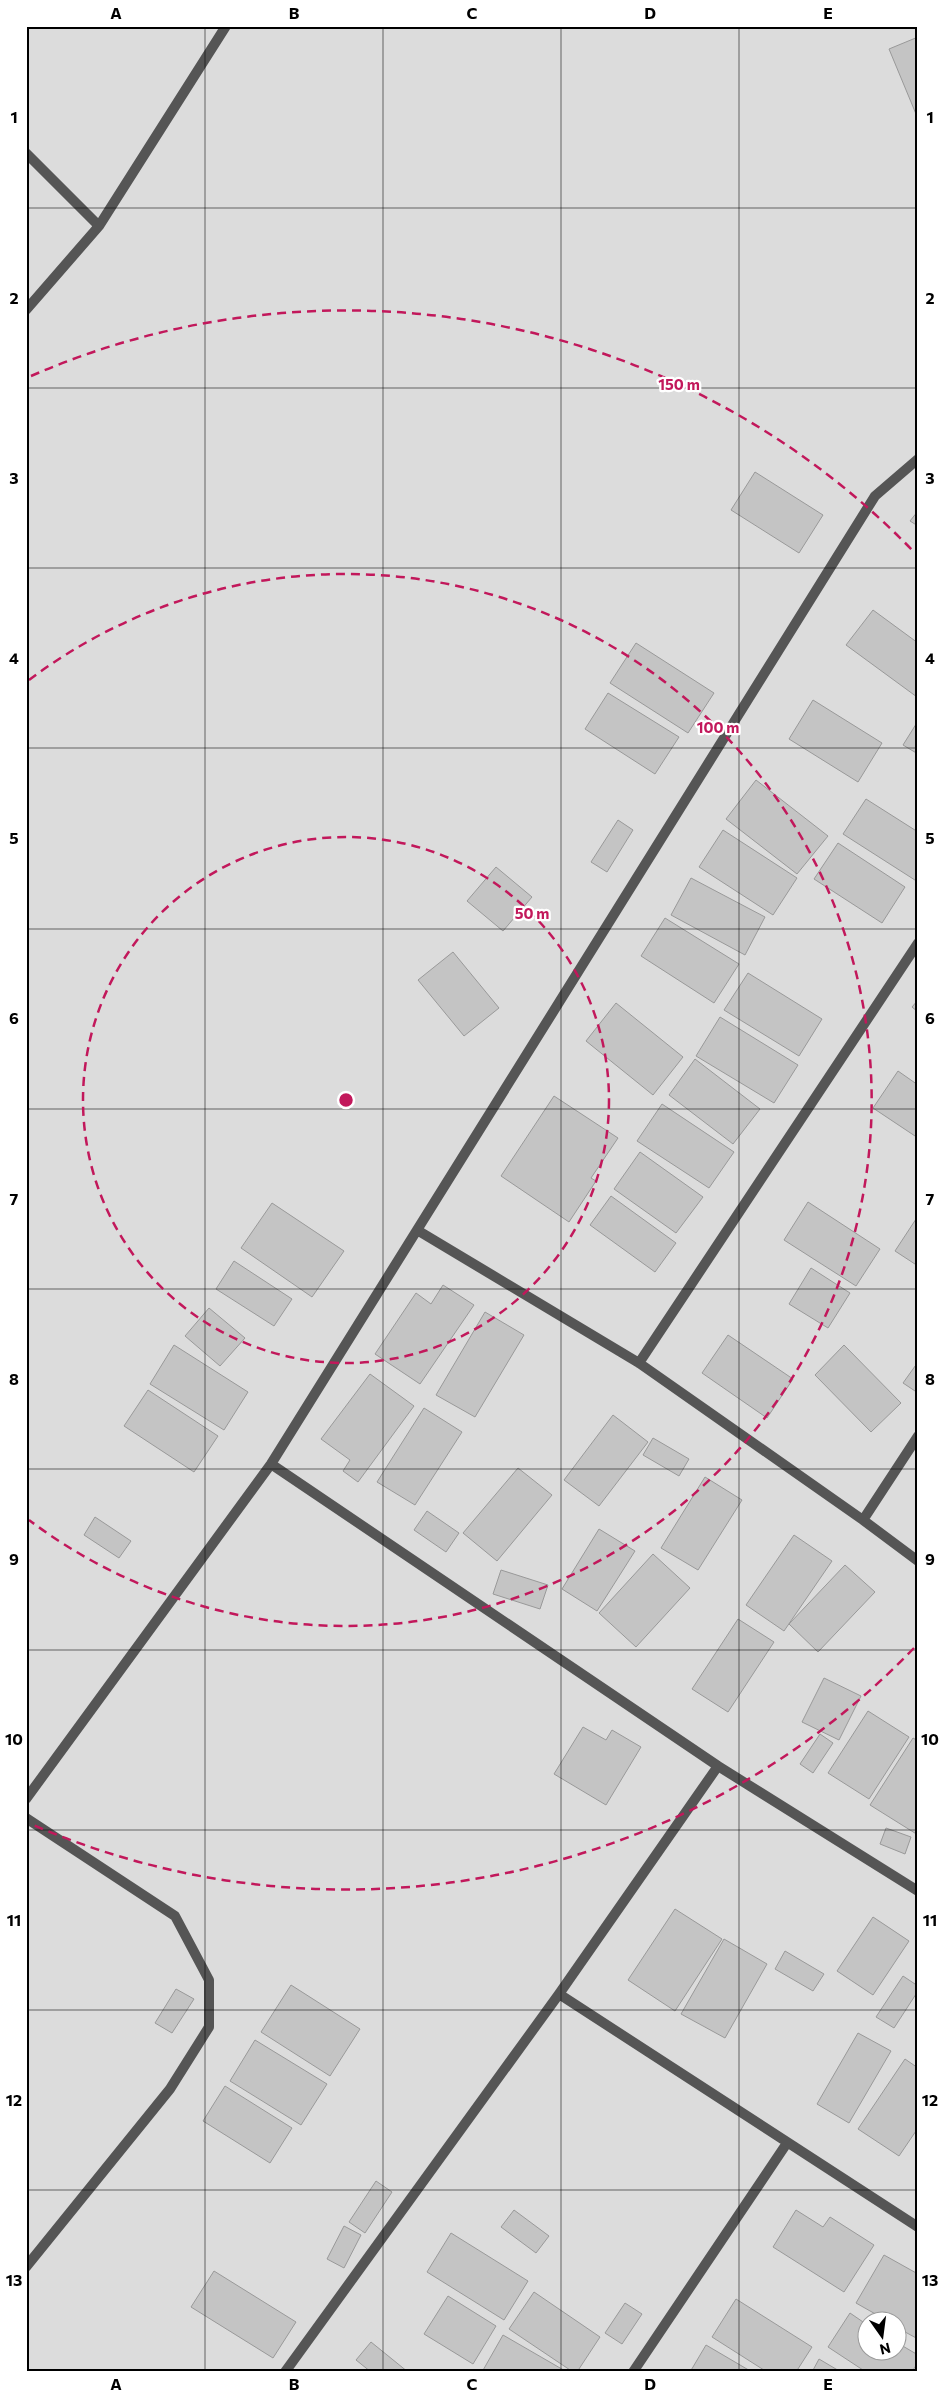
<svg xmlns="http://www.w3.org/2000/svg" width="944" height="2398" font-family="Commissioner,sans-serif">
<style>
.green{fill:#dcdcdc;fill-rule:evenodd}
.building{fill:#c4c4c4;stroke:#999}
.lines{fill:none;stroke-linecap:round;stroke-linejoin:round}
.street{stroke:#555;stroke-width:10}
.grid{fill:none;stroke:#000;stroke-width:1;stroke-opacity:0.55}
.ring{fill:none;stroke:#c2185b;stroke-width:2.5;stroke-dasharray:9 6}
.centre{fill:#c2185b;stroke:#fff;stroke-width:2.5}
.ring-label{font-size:15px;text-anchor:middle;font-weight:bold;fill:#c2185b;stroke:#fff;stroke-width:4.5;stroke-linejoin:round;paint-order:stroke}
.neatline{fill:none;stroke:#000;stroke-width:2}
.grid-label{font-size:16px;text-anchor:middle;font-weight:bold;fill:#000}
</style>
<rect width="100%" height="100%" fill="#fff"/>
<!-- green -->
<path class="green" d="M 26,26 L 918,26 L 918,2372 L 26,2372 ZM 866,2320 L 896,2320 L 896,2350 L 866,2350 Z"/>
<!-- building -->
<path class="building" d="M 918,37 L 918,113 L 916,114 L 889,49 Z
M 755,472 L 823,515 L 799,553 L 731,510 Z
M 918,511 L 918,526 L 910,521 Z
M 873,610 L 918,643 L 917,697 L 846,645 Z
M 636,643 L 714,693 L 688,733 L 610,683 Z
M 608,693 L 679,737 L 655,774 L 585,729 Z
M 813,700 L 882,743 L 858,782 L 789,739 Z
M 918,721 L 918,754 L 903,745 Z
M 756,780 L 828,836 L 797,874 L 726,819 Z
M 866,799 L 918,832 L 918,882 L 843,834 Z
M 618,820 L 633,830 L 607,872 L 591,862 Z
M 723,830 L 797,878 L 773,915 L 699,867 Z
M 838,843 L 905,887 L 882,923 L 814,879 Z
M 496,867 L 532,897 L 503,931 L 467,901 Z
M 691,878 L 765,917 L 745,955 L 671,915 Z
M 665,918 L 739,964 L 714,1003 L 641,956 Z
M 453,952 L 499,1008 L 464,1036 L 418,980 Z
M 748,973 L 822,1019 L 799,1056 L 724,1010 Z
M 918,1000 L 918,1012 L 912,1007 Z
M 616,1003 L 683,1057 L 653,1095 L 586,1041 Z
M 720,1017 L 798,1065 L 774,1103 L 696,1056 Z
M 695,1059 L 760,1109 L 733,1144 L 669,1095 Z
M 898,1071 L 918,1085 L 918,1138 L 873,1108 Z
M 554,1096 L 618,1138 L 591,1178 L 596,1181 L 569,1222 L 501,1176 Z
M 662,1104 L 734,1152 L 709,1188 L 637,1141 Z
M 640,1152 L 703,1197 L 676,1233 L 614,1189 Z
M 611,1196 L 676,1243 L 655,1272 L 590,1225 Z
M 808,1202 L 880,1249 L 856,1286 L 784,1240 Z
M 272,1203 L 344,1251 L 312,1297 L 241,1248 Z
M 918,1216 L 918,1266 L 895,1251 Z
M 234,1261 L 292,1299 L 274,1326 L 216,1289 Z
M 811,1268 L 850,1293 L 828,1328 L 789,1304 Z
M 443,1285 L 474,1305 L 420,1384 L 375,1354 L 416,1293 L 431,1304 Z
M 209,1308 L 245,1338 L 220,1366 L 185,1336 Z
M 485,1312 L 524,1335 L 475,1417 L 436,1395 Z
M 728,1335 L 793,1379 L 767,1418 L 702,1373 Z
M 174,1345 L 248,1392 L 224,1430 L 150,1384 Z
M 844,1345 L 901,1403 L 871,1432 L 815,1375 Z
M 918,1362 L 918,1393 L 903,1383 Z
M 370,1374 L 414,1406 L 358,1482 L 343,1471 L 350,1460 L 321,1439 Z
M 148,1390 L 218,1436 L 194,1472 L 124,1426 Z
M 424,1408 L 462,1432 L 415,1505 L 377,1482 Z
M 613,1415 L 648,1442 L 599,1506 L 564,1480 Z
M 653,1438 L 689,1459 L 679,1476 L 643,1455 Z
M 518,1468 L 552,1495 L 497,1561 L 463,1533 Z
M 705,1477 L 742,1500 L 698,1570 L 661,1548 Z
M 427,1511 L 459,1533 L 446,1552 L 414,1530 Z
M 95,1517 L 131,1541 L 119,1558 L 84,1535 Z
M 599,1529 L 635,1551 L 597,1611 L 562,1589 Z
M 794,1535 L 832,1561 L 784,1631 L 746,1605 Z
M 653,1554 L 690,1588 L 636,1647 L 599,1613 Z
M 845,1565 L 875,1592 L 818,1652 L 789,1624 Z
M 501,1570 L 548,1585 L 540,1609 L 493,1594 Z
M 738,1619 L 774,1642 L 728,1712 L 692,1689 Z
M 824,1678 L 861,1696 L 839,1740 L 802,1722 Z
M 868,1711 L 909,1737 L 869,1799 L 828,1773 Z
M 583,1727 L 606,1740 L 612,1730 L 641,1747 L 606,1805 L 554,1774 Z
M 820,1734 L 833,1743 L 813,1773 L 800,1764 Z
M 913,1738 L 918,1741 L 918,1835 L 870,1805 Z
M 886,1828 L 911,1837 L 905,1854 L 880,1844 Z
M 675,1909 L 722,1939 L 675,2011 L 628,1980 Z
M 873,1917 L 909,1941 L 873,1995 L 837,1971 Z
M 724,1939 L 767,1964 L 725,2038 L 681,2014 Z
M 785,1951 L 824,1974 L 813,1991 L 775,1969 Z
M 903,1976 L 918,1986 L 918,1991 L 894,2028 L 876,2017 Z
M 291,1985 L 360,2029 L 330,2076 L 261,2032 Z
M 176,1989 L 194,1999 L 172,2033 L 155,2023 Z
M 858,2033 L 891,2051 L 849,2123 L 817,2104 Z
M 255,2040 L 327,2084 L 301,2125 L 230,2081 Z
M 905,2059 L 918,2068 L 918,2128 L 899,2156 L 858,2129 Z
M 225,2086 L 292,2128 L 270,2163 L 203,2121 Z
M 376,2181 L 392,2192 L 365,2233 L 349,2222 Z
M 514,2210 L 549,2236 L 536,2253 L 501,2227 Z
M 796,2210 L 823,2227 L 830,2217 L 874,2245 L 844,2292 L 773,2247 Z
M 344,2226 L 361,2235 L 344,2268 L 327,2259 Z
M 451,2233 L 528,2281 L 504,2320 L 427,2272 Z
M 884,2255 L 918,2274 L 918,2339 L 896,2327 L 896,2320 L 886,2320 L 856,2303 Z
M 214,2271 L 296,2322 L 273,2358 L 191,2307 Z
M 534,2292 L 600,2337 L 577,2372 L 573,2372 L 509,2329 Z
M 448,2296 L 496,2326 L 473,2364 L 424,2334 Z
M 736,2299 L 812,2347 L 796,2372 L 767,2372 L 712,2337 Z
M 625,2303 L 642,2314 L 622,2344 L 605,2333 Z
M 850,2313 L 866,2324 L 866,2350 L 896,2350 L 896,2342 L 918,2355 L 918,2362 L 912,2372 L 866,2372 L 828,2347 Z
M 503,2335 L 567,2372 L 482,2372 Z
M 371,2342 L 408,2372 L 371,2372 L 356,2360 Z
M 706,2345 L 752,2372 L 690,2372 Z
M 819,2359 L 841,2372 L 812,2372 Z"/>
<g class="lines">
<!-- street -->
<path class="street" d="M 26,153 L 99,226
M 26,310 L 99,226 L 226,26
M 417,1230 L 639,1363 L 863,1520 L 918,1561
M 639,1363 L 918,943
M 271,1464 L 718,1766 L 918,1891
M 863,1520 L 918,1436
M 26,1799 L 271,1464 L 875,496 L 918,459
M 26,1818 L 175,1916 L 209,1980 L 209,2027 L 170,2089 L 26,2267
M 559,1994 L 918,2227
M 285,2372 L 559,1994 L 718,1766
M 633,2372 L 787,2143"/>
</g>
<!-- grid -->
<path class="grid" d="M 205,26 L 205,2372M 383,26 L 383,2372M 561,26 L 561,2372M 739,26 L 739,2372M 26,208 L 918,208M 26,388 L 918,388M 26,568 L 918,568M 26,748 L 918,748M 26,929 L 918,929M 26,1109 L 918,1109M 26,1289 L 918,1289M 26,1469 L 918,1469M 26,1650 L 918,1650M 26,1830 L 918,1830M 26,2010 L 918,2010M 26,2190 L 918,2190"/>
<!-- distance rings -->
<g class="ring">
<circle cx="346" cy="1100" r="263"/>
<path d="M29 680A526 526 0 1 1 29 1520"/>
<path d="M914 1648A789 789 0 0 1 31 1824M31 376A789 789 0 0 1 914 552"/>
</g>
<circle cx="346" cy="1100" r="8" class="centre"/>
<g class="ring-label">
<text x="679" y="390">150 m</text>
<text x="718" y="733">100 m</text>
<text x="532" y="919">50 m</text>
</g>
<!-- border -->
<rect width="944" height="2398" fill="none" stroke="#ffffff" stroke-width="55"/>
<!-- north arrow -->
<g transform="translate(882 2336) rotate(166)"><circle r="24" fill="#ffffff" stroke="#999999"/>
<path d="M0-4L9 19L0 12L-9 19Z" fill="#000000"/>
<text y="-8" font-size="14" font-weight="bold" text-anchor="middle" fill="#000000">N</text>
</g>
<rect x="28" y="28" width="888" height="2342" class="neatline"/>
<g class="grid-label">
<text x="116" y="19">A</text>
<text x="294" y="19">B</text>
<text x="472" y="19">C</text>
<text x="650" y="19">D</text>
<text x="828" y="19">E</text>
<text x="14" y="123">1</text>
<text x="930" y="123">1</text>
<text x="14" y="304">2</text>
<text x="930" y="304">2</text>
<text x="14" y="484">3</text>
<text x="930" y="484">3</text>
<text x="14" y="664">4</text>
<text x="930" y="664">4</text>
<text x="14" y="844">5</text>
<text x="930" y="844">5</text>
<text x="14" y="1024">6</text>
<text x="930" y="1024">6</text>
<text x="14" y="1205">7</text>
<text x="930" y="1205">7</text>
<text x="14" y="1385">8</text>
<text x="930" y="1385">8</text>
<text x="14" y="1565">9</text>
<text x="930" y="1565">9</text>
<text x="14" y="1745">10</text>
<text x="930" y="1745">10</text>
<text x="14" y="1926">11</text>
<text x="930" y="1926">11</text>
<text x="14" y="2106">12</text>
<text x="930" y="2106">12</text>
<text x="14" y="2286">13</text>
<text x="930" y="2286">13</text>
<text x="116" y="2390">A</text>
<text x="294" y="2390">B</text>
<text x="472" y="2390">C</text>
<text x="650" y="2390">D</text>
<text x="828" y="2390">E</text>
</g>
</svg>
